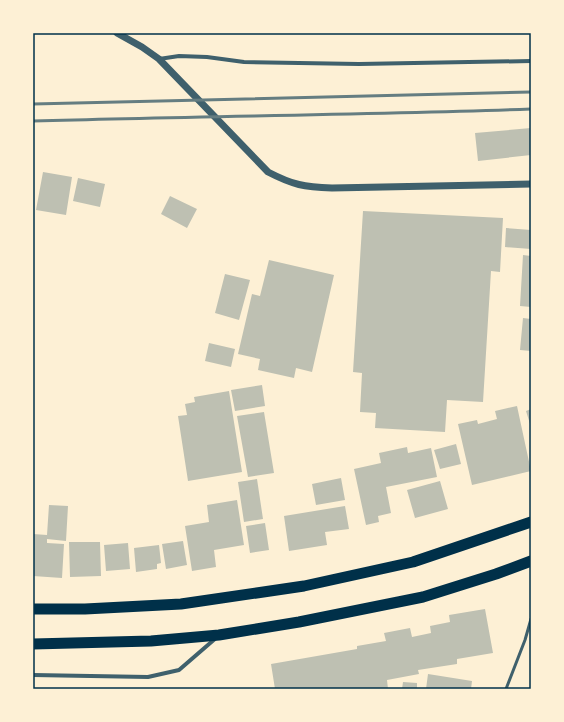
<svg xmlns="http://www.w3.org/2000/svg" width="564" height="722" font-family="Ubuntu,sans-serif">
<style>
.building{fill:#bec0b2}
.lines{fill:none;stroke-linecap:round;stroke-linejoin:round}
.service{stroke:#3f606c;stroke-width:3}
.minor{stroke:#3f606c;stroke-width:4}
.tertiary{stroke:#3f606c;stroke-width:7}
.trunk{stroke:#003049;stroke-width:11}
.rail{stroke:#657d81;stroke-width:3}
.neatline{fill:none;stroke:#003049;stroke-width:1.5}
</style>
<rect width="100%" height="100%" fill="#fdf0d5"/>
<!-- building -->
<path class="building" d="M 531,128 L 531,155 L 478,161 L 475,133 Z
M 43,172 L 72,177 L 66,215 L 36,210 Z
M 78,178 L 105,184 L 100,207 L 73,201 Z
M 170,196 L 197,209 L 187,228 L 161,214 Z
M 363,211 L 503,218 L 500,272 L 491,271 L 483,402 L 447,400 L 445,432 L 375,428 L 376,413 L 360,412 L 362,373 L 353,372 Z
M 506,228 L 531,230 L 531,249 L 505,247 Z
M 523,255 L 531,256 L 531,307 L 520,306 Z
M 269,260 L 334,275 L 312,372 L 296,368 L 294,378 L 258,370 L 260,359 L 238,354 L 252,294 L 260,296 Z
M 225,274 L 250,280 L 239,320 L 215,313 Z
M 523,318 L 531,319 L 531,351 L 520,350 Z
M 209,343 L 235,349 L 231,367 L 205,361 Z
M 262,385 L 265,406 L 235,411 L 231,390 Z
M 229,391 L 242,472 L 188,481 L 178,416 L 187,415 L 185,404 L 195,402 L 194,397 Z
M 517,406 L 531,471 L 472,485 L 458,424 L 477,420 L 478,424 L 497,419 L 495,411 Z
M 531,409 L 531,427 L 526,411 Z
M 264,412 L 274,473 L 248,477 L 237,416 Z
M 456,444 L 461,464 L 440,469 L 434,450 Z
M 407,447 L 408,453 L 431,448 L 437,477 L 386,487 L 391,513 L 378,516 L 379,522 L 366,525 L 354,469 L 381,463 L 379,453 Z
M 341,478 L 345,500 L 316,505 L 312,484 Z
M 257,479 L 263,519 L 244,522 L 238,482 Z
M 440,481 L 448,509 L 415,518 L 407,490 Z
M 237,500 L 244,545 L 214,550 L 216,567 L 192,571 L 185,526 L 209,522 L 207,505 Z
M 49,505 L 68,506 L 66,541 L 47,539 L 47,543 L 64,544 L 62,578 L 33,576 L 33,534 L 47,535 Z
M 345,506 L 349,529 L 325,532 L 327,545 L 289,551 L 284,516 Z
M 265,523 L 269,550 L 250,553 L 246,526 Z
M 183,541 L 187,565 L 166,569 L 162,544 Z
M 69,542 L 100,542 L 101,576 L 70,577 Z
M 128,543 L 130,569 L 106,571 L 104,545 Z
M 159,545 L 161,563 L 157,564 L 157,569 L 136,572 L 134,548 Z
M 485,609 L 493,653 L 457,659 L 457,664 L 418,670 L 419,674 L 387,680 L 388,689 L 275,689 L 271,664 L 357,649 L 357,646 L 386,641 L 384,633 L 410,628 L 412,637 L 431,633 L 430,626 L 450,622 L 449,615 Z
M 428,674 L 472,681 L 471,689 L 426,689 Z
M 403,682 L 417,683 L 417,689 L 402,689 Z"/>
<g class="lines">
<!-- service -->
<path class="service" d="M 506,689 L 525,640 L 531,619"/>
<!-- minor -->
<path class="minor" d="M 159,59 L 179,56 L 207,57 L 244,62 L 359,64 L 531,61
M 33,675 L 148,677 L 179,670 L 216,638"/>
<!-- tertiary -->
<path class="tertiary" d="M 117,33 L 142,47 L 159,59 L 268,172 C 293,185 304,187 332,188 L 531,184"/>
<!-- trunk -->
<path class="trunk" d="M 33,609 L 85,609 L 181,604 L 304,586 L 413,562 L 531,522
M 33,644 L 151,641 L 219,635 L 299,622 L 423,597 L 496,574 L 531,561"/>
<!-- rail -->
<path class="rail" d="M 33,104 L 531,92
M 33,121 C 199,116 365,115 531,109"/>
</g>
<!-- border -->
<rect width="564" height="722" fill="none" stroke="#fdf0d5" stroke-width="68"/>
<rect x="34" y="34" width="496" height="654" class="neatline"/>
</svg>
